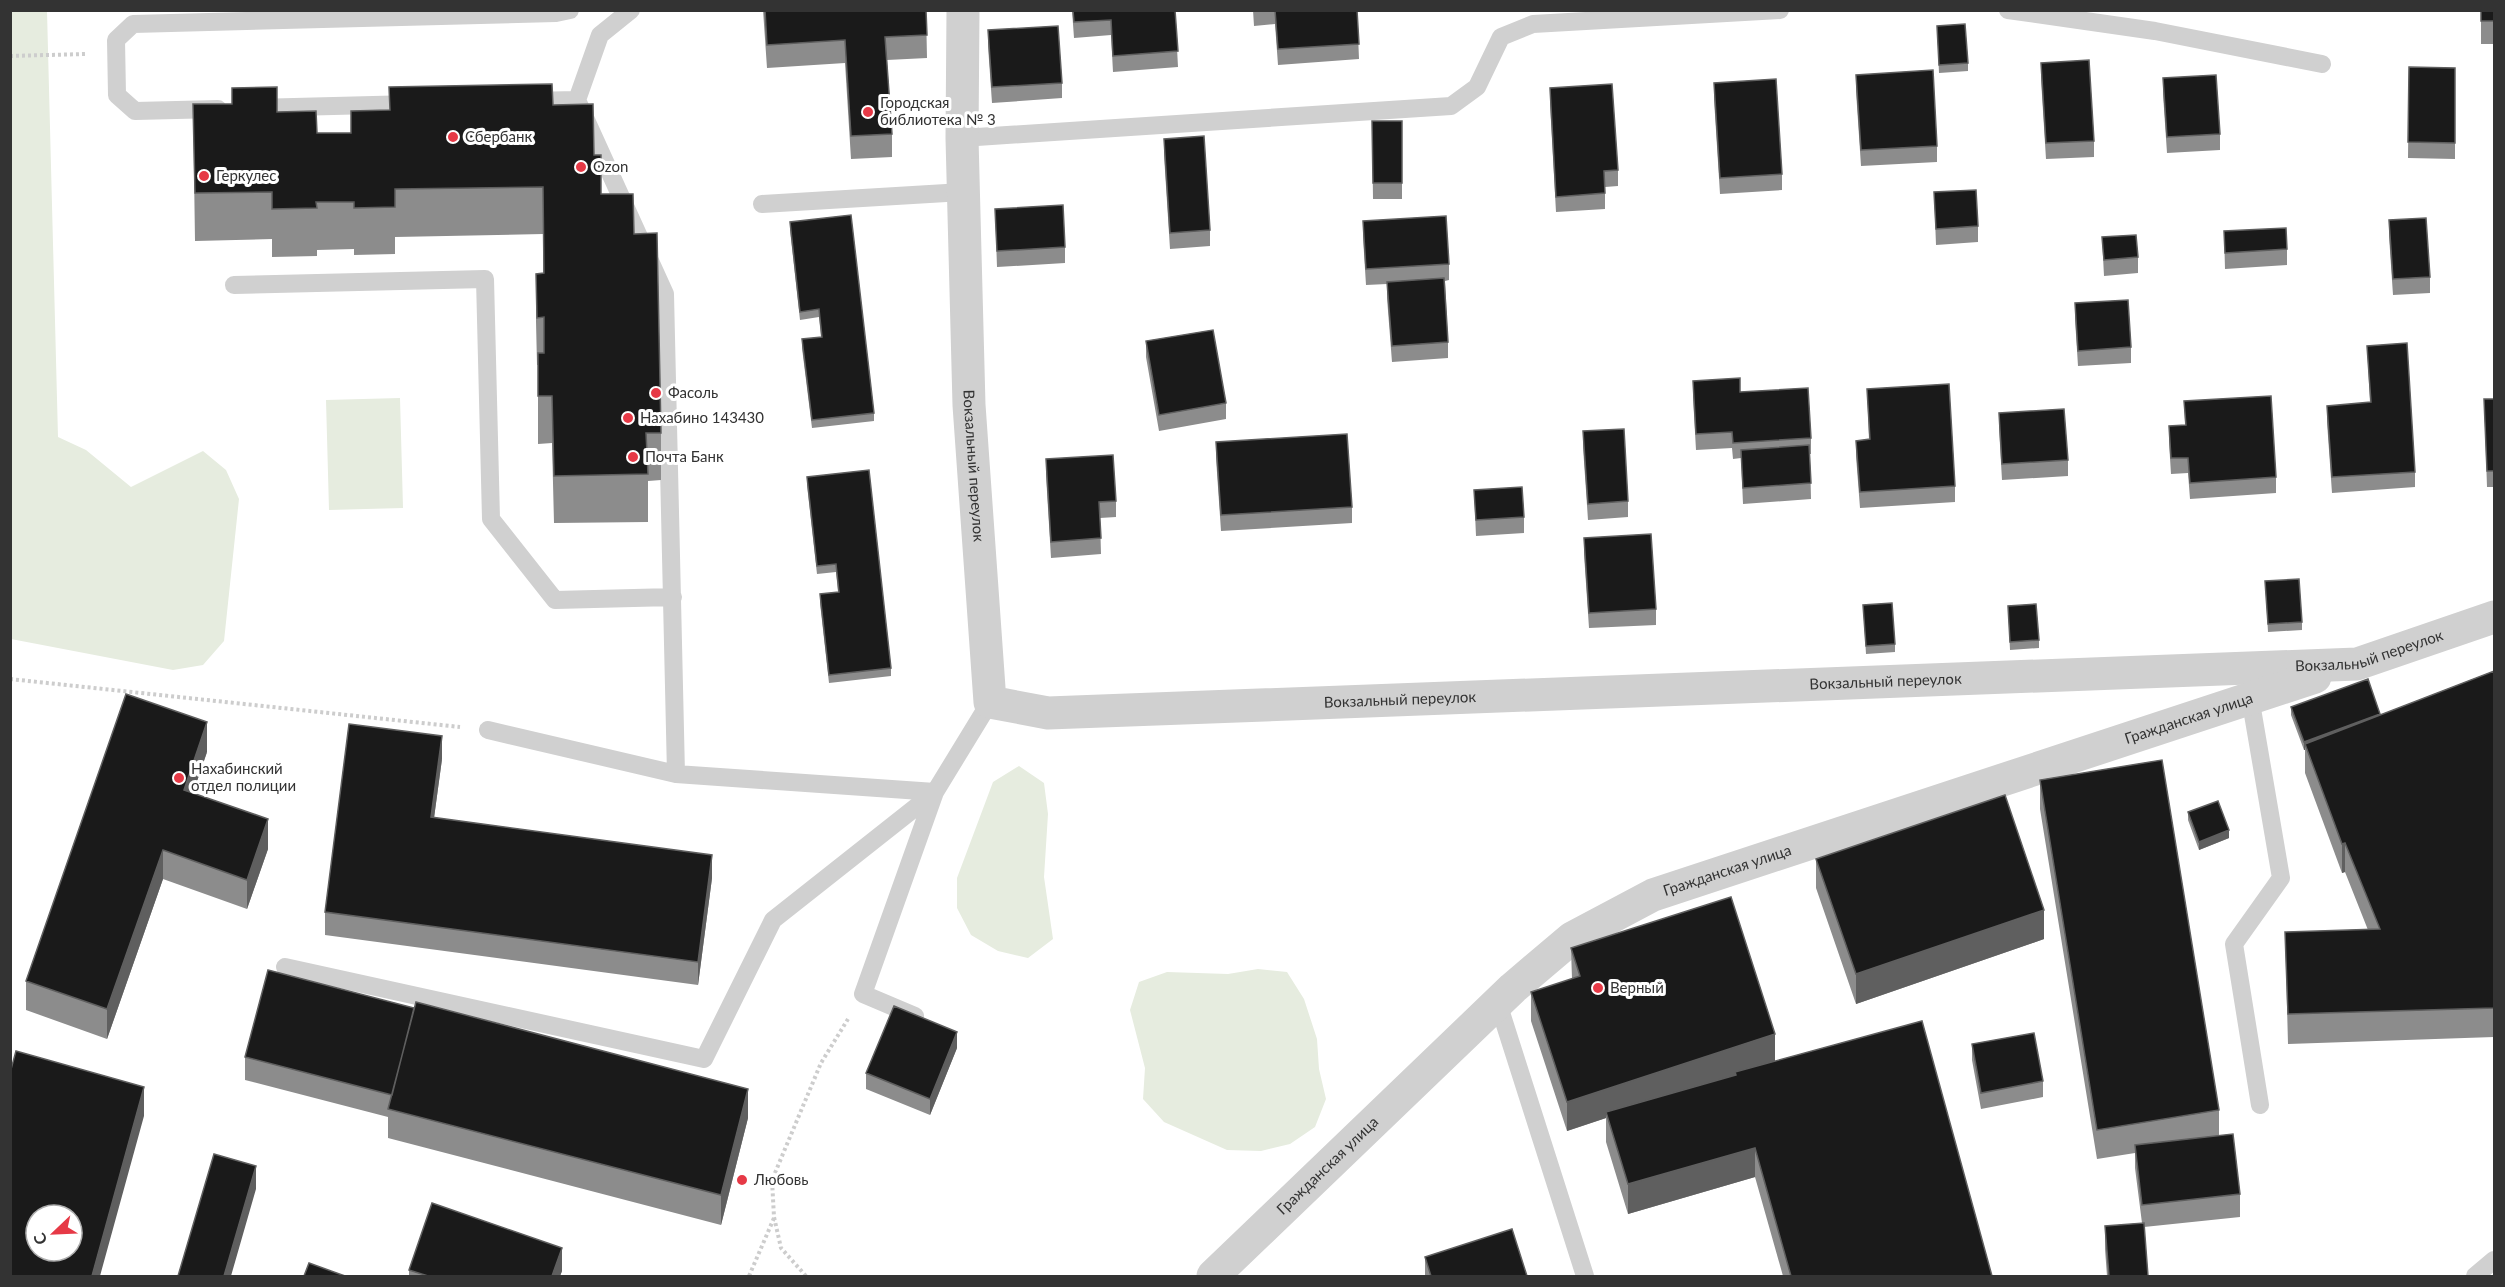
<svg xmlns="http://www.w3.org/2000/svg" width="2505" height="1287" font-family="Lato,sans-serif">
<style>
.green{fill:#e6ecdf}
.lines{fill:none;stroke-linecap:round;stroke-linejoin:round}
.path{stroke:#cdcdcd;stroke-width:4;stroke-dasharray:3 3;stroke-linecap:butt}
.lane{stroke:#d0d0d0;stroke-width:18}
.street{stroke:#d0d0d0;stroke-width:33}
.wall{fill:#8c8c8c}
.shaded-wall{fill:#5f5f5f}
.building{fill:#1a1a1a;stroke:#5f5f5f;stroke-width:1.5;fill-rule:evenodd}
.poi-dot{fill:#e63946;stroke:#fff;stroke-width:2}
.labels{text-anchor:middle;stroke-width:6;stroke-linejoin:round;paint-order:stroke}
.poi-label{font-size:15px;fill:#333;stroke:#fff;text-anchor:start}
.street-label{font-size:15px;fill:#333;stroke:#fff}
</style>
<rect width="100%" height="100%" fill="#fff"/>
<!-- green -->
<path class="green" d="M 10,11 L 47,11 L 58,437 L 86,450 L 131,487 L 203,451 L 226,470 L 239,499 L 224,641 L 203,665 L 173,670 L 11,639 Z
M 400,398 L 403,508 L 329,510 L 326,400 Z
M 1019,766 L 1044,783 L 1048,814 L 1044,877 L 1053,939 L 1028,958 L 998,951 L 971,935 L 957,908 L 957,878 L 993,782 Z
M 1258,969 L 1287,972 L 1304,999 L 1317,1039 L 1319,1069 L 1326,1099 L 1315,1127 L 1290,1144 L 1261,1151 L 1227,1150 L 1164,1122 L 1143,1099 L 1145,1068 L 1130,1010 L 1139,982 L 1167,972 L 1228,974 Z"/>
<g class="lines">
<!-- path -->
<path class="path" d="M 10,56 L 85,54
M 10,679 L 460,727
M 749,1276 L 774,1218
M 806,1276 L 781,1248 L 774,1217 L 772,1180 L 821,1063 L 848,1019"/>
<!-- lane -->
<path class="lane" d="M 2008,10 L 2155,31 L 2322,64
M 577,100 L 600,35 L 631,10
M 528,101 L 577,100 L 665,294 L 676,774
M 252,108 L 413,104
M 218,109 L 135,111 L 117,95 L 116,40 L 133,24 L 556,13 L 570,10
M 962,138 L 1451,106 L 1477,87 L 1501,37 L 1533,24 L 1780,10
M 762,204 L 963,192
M 234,285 L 485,279 L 491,519 L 555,600 L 673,597
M 2250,697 L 2281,878 L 2234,944 L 2260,1105
M 488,730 L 676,774 L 935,792 L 990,702
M 285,967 L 704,1059 L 773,920 L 935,792
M 1498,1003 L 1585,1276
M 915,1016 L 863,994 L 935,792
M 2475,1276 L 2494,1260"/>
<!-- street -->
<g class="street">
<path id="s1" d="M 963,10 L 962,138 L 969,405 L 990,702 L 1048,713 L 2357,664 L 2494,617"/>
<path id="s2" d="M 1213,1276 L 1513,988 L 1572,938 L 1653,895 L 2315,677"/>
</g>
</g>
<!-- wall -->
<path class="wall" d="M 763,10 L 926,10 L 927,58 L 887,60 L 892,134 L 892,157 L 851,159 L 845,63 L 767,68 Z
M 1072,10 L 1175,10 L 1178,67 L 1113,72 L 1111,35 L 1074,38 Z
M 1253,10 L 1357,10 L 1359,59 L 1278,65 L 1275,24 L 1254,26 Z
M 2481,10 L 2494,10 L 2494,44 L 2481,44 Z
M 1937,26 L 1968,63 L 1968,71 L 1939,73 Z
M 988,30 L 1062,83 L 1062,98 L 992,103 L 988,46 Z
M 2041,63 L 2094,141 L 2094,157 L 2046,159 L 2041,79 Z
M 2409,67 L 2455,68 L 2455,159 L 2408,158 Z
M 1856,75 L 1937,146 L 1937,162 L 1861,166 L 1856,91 Z
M 2163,78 L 2220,134 L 2220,150 L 2167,153 L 2163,94 Z
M 1714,83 L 1782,174 L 1782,190 L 1720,194 L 1714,99 Z
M 1550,88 L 1618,170 L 1618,186 L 1605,187 L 1605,209 L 1556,212 L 1550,104 Z
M 193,104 L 277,112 L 317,133 L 351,133 L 351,111 L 553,105 L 594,155 L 601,194 L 634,234 L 661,433 L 661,480 L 648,481 L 648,522 L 554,523 L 552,443 L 538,444 L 538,365 L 537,365 L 536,321 L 536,274 L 543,274 L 543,234 L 395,237 L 395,254 L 354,255 L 354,249 L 317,250 L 317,256 L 272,257 L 272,239 L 195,241 Z
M 1372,121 L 1402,121 L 1402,199 L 1373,199 Z
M 1164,139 L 1210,230 L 1210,246 L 1170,249 L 1164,155 Z
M 1934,192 L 1978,226 L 1978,242 L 1936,245 Z
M 995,209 L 1065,247 L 1065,263 L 997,267 Z
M 2389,220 L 2430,277 L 2430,293 L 2393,295 L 2389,236 Z
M 1363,221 L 1449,264 L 1449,280 L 1445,281 L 1448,342 L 1448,358 L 1392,362 L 1387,298 L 1387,284 L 1366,285 L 1363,237 Z
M 790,222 L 874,413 L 874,421 L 812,428 L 802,348 L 802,339 L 821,337 L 819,317 L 800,320 L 790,230 Z
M 2224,231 L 2287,249 L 2287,265 L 2225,269 Z
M 2102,237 L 2138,257 L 2138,273 L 2104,276 Z
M 2075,303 L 2131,347 L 2131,363 L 2078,366 L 2075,319 Z
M 1146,341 L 1226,403 L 1226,419 L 1159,431 L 1146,357 Z
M 2367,346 L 2415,472 L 2415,487 L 2332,493 L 2327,422 L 2327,406 L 2370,403 Z
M 1693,381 L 1740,392 L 1811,438 L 1811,454 L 1810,454 L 1811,499 L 1743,504 L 1741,458 L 1733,459 L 1732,448 L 1696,450 L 1693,397 Z
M 1867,389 L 1955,486 L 1955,502 L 1860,508 L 1856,456 L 1856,441 L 1869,440 Z
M 2484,399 L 2494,399 L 2494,487 L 2487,487 Z
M 2184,401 L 2276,477 L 2276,493 L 2190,499 L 2188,473 L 2171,474 L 2169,442 L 2169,426 L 2185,425 Z
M 1999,413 L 2068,460 L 2068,476 L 2002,480 L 1999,428 Z
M 1583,431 L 1628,501 L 1628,517 L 1588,520 L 1583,447 Z
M 1216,442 L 1352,507 L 1352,523 L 1221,531 L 1216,458 Z
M 1046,459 L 1116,501 L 1116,517 L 1100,518 L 1101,554 L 1051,558 L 1046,475 Z
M 807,477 L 891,668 L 891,676 L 829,683 L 820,603 L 820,594 L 838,592 L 836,572 L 817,574 L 807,485 Z
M 1474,490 L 1524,517 L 1524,533 L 1476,536 Z
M 1584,538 L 1656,609 L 1656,625 L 1589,628 L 1584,554 Z
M 2265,581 L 2302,622 L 2302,630 L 2268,632 Z
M 1863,605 L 1895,644 L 1895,652 L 1866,654 Z
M 2008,606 L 2039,640 L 2039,648 L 2010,650 Z
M 2494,671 L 2494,1037 L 2288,1044 L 2285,932 L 2368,930 L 2345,872 L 2342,873 L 2305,773 L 2305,750 L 2304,750 L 2291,715 L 2291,707 L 2380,715 Z
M 207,752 L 193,793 L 268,849 L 247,909 L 163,879 L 107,1039 L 26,1010 L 26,981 Z
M 442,759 L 434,818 L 712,878 L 698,985 L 325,935 L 325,912 Z
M 2040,780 L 2219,1110 L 2219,1136 L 2240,1194 L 2240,1217 L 2144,1227 L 2148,1276 L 2107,1276 L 2105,1249 L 2105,1226 L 2142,1223 L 2135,1168 L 2135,1153 L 2097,1159 L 2040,809 Z
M 2188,812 L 2229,838 L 2199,850 L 2188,820 Z
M 1816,859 L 2044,939 L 1856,1004 L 1816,888 Z
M 1571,948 L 1775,1061 L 1992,1276 L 1783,1276 L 1755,1177 L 1628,1214 L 1606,1142 L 1606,1118 L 1567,1131 L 1531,1021 L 1531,992 L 1572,979 Z
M 1972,1044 L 2043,1081 L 2043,1097 L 1981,1109 L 1972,1060 Z
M 957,1048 L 930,1115 L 866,1089 L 866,1073 Z
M 245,1057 L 748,1118 L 721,1225 L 388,1138 L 388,1117 L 245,1080 Z
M 1425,1257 L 1527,1276 L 1425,1276 Z
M 409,1270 L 562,1271 L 560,1276 L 409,1276 Z"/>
<!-- shaded-wall -->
<path class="shaded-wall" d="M 2380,714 L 2380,722 L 2305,744 L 2305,750 L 2304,750 L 2304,742 Z
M 207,722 L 207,752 L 184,819 L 184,790 Z
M 442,736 L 442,759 L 431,840 L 431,817 Z
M 268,819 L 268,849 L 247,909 L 247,880 Z
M 2229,830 L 2229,838 L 2199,850 L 2199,842 Z
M 2345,843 L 2345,872 L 2342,873 L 2342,844 Z
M 163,850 L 163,879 L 107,1039 L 107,1009 Z
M 712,855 L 712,878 L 698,985 L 698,962 Z
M 2044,910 L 2044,939 L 1856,1004 L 1856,974 Z
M 957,1032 L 957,1048 L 930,1115 L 930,1099 Z
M 1775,1034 L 1775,1063 L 1735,1072 L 1735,1076 L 1606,1112 L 1606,1118 L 1567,1131 L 1567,1102 Z
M 144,1087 L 144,1116 L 100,1276 L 92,1276 Z
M 748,1089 L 748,1118 L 721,1225 L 721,1195 Z
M 1755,1148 L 1755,1177 L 1628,1214 L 1628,1184 Z
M 256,1166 L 256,1189 L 231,1276 L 224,1276 Z
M 562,1248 L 562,1271 L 560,1276 L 552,1276 Z"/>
<!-- building -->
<path class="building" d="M 765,10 L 926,10 L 927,35 L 885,37 L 892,134 L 851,136 L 845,40 L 767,45 Z
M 1073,10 L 1175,10 L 1178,51 L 1113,56 L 1111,20 L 1074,22 Z
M 1275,10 L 1357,10 L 1359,44 L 1278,49 Z
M 2481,10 L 2494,10 L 2494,21 L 2481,21 Z
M 1965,24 L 1968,63 L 1939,65 L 1937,26 Z
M 1058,26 L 1062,83 L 992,87 L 988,30 Z
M 2089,60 L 2094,141 L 2046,143 L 2041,63 Z
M 2409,67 L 2455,68 L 2455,143 L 2408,142 Z
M 1933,70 L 1937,146 L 1861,150 L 1856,75 Z
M 2216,75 L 2220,134 L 2167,137 L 2163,78 Z
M 1776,79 L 1782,174 L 1720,178 L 1714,83 Z
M 552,84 L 553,105 L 593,104 L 594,155 L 601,155 L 601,194 L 633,194 L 634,234 L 657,233 L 661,433 L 646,433 L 648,474 L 554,476 L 552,396 L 538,396 L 538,353 L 544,353 L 544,317 L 537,318 L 536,274 L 544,273 L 543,187 L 395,189 L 395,207 L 354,208 L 354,202 L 316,202 L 317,208 L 272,209 L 272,192 L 195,193 L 193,104 L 232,104 L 232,88 L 277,87 L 277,112 L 316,111 L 317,133 L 351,133 L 351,111 L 390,110 L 389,87 Z
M 1612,84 L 1618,170 L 1604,171 L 1605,193 L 1556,197 L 1550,88 Z
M 1372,121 L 1402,121 L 1402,183 L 1373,183 Z
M 1204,136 L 1210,230 L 1170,233 L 1164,139 Z
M 1976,190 L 1978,226 L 1936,229 L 1934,192 Z
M 1063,205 L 1065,247 L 997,251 L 995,209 Z
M 851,215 L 874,413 L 812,420 L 802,339 L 822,337 L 819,309 L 800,312 L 790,222 Z
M 1446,216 L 1449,264 L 1366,269 L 1363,221 Z
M 2426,218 L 2430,277 L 2393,279 L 2389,220 Z
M 2286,228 L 2287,249 L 2225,253 L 2224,231 Z
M 2136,235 L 2138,257 L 2104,260 L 2102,237 Z
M 1444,278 L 1448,342 L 1392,346 L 1387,282 Z
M 2128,300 L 2131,347 L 2078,351 L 2075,303 Z
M 1213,330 L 1226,403 L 1159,415 L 1146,341 Z
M 2407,343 L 2415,472 L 2332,477 L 2327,406 L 2371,402 L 2367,346 Z
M 1740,378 L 1740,392 L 1808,388 L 1811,438 L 1733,443 L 1732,432 L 1696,434 L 1693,381 Z
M 1949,384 L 1955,486 L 1860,492 L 1856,441 L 1870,439 L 1867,389 Z
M 2271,396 L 2276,477 L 2190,483 L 2188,458 L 2171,458 L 2169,426 L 2186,425 L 2184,401 Z
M 2484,399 L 2494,399 L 2494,471 L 2487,471 Z
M 2064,409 L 2068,460 L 2002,464 L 1999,413 Z
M 1624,429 L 1628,501 L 1588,504 L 1583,431 Z
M 1347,434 L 1352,507 L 1221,515 L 1216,442 Z
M 1809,445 L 1811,483 L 1743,488 L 1741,450 Z
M 1113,455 L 1116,501 L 1099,502 L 1101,538 L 1051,542 L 1046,459 Z
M 869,470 L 891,668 L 829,675 L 820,594 L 839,592 L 836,564 L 817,566 L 807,477 Z
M 1522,487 L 1524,517 L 1476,520 L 1474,490 Z
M 1651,534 L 1656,609 L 1589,613 L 1584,538 Z
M 2299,579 L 2302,622 L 2268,624 L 2265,581 Z
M 1892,603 L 1895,644 L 1866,646 L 1863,605 Z
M 2036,604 L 2039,640 L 2010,642 L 2008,606 Z
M 2494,671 L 2494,1008 L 2288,1014 L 2285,932 L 2380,929 L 2345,843 L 2342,844 L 2305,744 Z
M 2368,679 L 2380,714 L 2304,742 L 2291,707 Z
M 126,694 L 207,722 L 184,790 L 268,819 L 247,880 L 163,850 L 107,1009 L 26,981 Z
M 349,724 L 442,736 L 431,817 L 712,855 L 698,962 L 325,912 Z
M 2162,760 L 2219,1110 L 2097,1130 L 2040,780 Z
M 2005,795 L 2044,910 L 1856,974 L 1816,859 Z
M 2218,801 L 2229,830 L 2199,842 L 2188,812 Z
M 1731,897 L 1775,1034 L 1567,1102 L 1531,992 L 1580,976 L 1571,948 Z
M 268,970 L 414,1008 L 392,1095 L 245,1057 Z
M 416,1002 L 748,1089 L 721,1195 L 388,1109 Z
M 894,1006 L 957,1032 L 930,1099 L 866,1073 Z
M 1922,1021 L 1992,1276 L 1791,1276 L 1755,1148 L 1628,1184 L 1606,1112 L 1736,1075 L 1735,1072 Z
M 2034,1033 L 2043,1081 L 1981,1093 L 1972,1044 Z
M 16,1051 L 144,1087 L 92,1276 L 10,1276 L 10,1073 ZM 36,1215 L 72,1215 L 72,1251 L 36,1251 Z
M 2233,1134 L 2240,1194 L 2142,1205 L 2135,1145 Z
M 214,1154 L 256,1166 L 224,1276 L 178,1276 Z
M 432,1203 L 562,1248 L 552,1276 L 428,1276 L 409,1270 Z
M 2144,1223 L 2148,1276 L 2109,1276 L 2105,1226 Z
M 1512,1229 L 1527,1276 L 1431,1276 L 1425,1257 Z
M 309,1263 L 345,1276 L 304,1276 Z"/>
<!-- markers -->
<g class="poi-dot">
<circle cx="868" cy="112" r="6"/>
<circle cx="453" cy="137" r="6"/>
<circle cx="581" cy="167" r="6"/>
<circle cx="204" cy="176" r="6"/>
<circle cx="656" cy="393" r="6"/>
<circle cx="628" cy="418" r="6"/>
<circle cx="633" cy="457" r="6"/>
<circle cx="179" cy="778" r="6"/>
<circle cx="1598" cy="988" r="6"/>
<circle cx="742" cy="1180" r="6"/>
</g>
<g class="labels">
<!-- poi labels -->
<g class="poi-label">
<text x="880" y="108">Городская<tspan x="880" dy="17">библиотека № 3</tspan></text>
<text x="465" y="142">Сбербанк</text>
<text x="593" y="172">Ozon</text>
<text x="216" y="181">Геркулес</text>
<text x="668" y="398">Фасоль</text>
<text x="640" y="423">Нахабино 143430</text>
<text x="645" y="462">Почта Банк</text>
<text x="191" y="774">Нахабинский<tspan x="191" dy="17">отдел полиции</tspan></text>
<text x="1610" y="993">Верный</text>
<text x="754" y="1185">Любовь</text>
</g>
<!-- street labels -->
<g class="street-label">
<text dy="5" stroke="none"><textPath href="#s1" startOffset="456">Вокзальный переулок</textPath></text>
<text dy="5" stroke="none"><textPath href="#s1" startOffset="2076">Вокзальный переулок</textPath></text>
<text dy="5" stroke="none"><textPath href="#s1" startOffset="1590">Вокзальный переулок</textPath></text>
<text dy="5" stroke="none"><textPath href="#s1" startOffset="1104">Вокзальный переулок</textPath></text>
<text dy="5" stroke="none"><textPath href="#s2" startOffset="1149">Гражданская улица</textPath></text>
<text dy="5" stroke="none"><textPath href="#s2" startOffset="663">Гражданская улица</textPath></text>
<text dy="5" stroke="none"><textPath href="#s2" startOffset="159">Гражданская улица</textPath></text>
</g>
</g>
<!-- border -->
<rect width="2505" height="1287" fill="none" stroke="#333333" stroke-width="24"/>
<!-- north arrow -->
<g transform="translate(54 1233) rotate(247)"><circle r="28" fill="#ffffff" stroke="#adadad" stroke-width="1.5"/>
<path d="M0-4.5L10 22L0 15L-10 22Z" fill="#e63946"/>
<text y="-9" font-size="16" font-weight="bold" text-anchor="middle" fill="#333333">С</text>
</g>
</svg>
